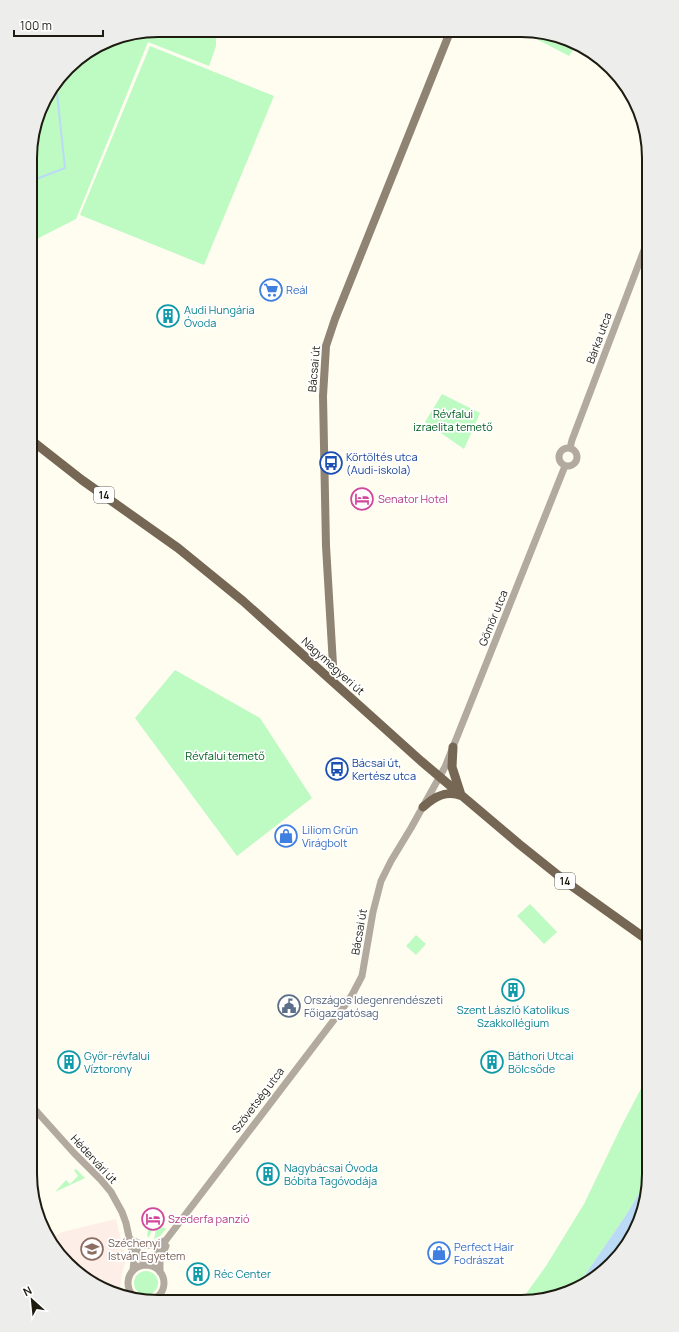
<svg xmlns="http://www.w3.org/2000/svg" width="679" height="1332" font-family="Manrope,sans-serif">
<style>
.education{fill:#fdeee8}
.green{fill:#bdfbc3}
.water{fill:#bbdaf5}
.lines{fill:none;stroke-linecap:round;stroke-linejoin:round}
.stream{stroke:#bbdaf5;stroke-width:2}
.tertiary{stroke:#b2aa9f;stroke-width:7}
.secondary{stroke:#8f8373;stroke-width:8}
.primary{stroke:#756754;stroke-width:9}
.labels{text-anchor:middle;stroke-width:3.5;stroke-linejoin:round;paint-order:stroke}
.shield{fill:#fff;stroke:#626058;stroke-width:1}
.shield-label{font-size:10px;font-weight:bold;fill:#1e1c11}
.shop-label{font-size:11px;fill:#366cbe;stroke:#fff;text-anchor:start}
.culture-label{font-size:11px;fill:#0d838f;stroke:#fff;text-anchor:start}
.street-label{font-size:11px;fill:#1e1c11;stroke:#fff}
.park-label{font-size:11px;fill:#005d1d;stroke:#fff}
.transit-label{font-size:11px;fill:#164399;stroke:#fff;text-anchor:start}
.hotel-label{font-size:11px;fill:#b23c85;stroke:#fff;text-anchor:start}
.service-label{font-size:11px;fill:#4e5e75;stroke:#fff;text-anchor:start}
.education-label{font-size:11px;fill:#785e54;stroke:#fff;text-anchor:start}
.rim{fill:none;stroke:#1e1c11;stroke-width:2}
</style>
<rect width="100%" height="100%" fill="#fffcf0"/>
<!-- education -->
<path class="education" d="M 116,1219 L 126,1260 L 122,1273 L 119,1295 L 109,1292 L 74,1270 L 52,1238 L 62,1232 Z"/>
<!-- green -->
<path class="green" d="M 158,30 L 216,30 L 216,46 L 209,66 L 148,42 L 76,219 L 31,242 L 31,142 L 43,101 L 73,62 L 109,40 Z
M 523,32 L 546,32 L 575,47 L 569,56 Z
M 150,46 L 274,96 L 204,265 L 80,215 Z
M 442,394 L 480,413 L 464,449 L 425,422 Z
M 175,670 L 260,718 L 312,798 L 237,856 L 135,718 Z
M 530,904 L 557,932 L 544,944 L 517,916 Z
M 416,935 L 426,944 L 416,955 L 406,946 Z
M 649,1073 L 649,1177 L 626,1215 L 576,1288 L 562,1295 L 520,1302 L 546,1266 L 584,1204 L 621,1127 Z
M 76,1169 L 85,1178 L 55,1192 L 66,1180 L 70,1184 L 78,1176 L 74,1170 Z
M 149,1225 L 165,1228 L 166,1229 L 160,1236 L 154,1239 L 156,1230 L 152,1229 L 149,1238 L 147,1235 Z
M134 1283a12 12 0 1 1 24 0a12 12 0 1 1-24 0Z"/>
<!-- water -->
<path class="water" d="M 649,1177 L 649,1183 L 639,1223 L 622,1252 L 592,1280 L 576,1288 L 626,1215 Z"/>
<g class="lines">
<!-- stream -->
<path class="stream" d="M 31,181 L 65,168 L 56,84"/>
<!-- tertiary -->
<path class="tertiary" d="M559 457a9 9 0 1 1 18 0a9 9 0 1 1-18 0Z
M 570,448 L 572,440 L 649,237
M 30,1104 L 74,1153 L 101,1180 L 111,1192 L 122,1212 L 126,1223 L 134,1260 L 133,1270
M 132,1240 C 144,1247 154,1247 166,1240
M 134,1245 L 146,1265
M 149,1265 L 166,1240 L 343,1008 L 352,995 L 362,976 L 373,912 L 381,881 L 391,861 L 411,828 L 445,767 L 565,466
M128 1283a18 18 0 1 1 36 0a18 18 0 1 1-36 0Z
M 160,1272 L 160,1261 L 166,1246"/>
<!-- secondary -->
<path class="secondary" d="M 334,682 L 326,546 L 323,396 L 326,346 L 335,319 L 450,32"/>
<!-- primary -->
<path class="primary" d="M 31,440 L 82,480 L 178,548 L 205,570 L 243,601 L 421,761 L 519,844 L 569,884 L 649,941
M 453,747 L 452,767 L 461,795
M 423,807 C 434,797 447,789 462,796"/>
</g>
<!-- icons -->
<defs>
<g id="supermarket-ring" transform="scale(1.15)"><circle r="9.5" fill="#fff" stroke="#3f7fe0" stroke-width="1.5"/><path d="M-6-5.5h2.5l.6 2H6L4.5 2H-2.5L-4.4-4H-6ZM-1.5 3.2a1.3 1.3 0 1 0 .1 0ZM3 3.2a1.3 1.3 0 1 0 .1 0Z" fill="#3f7fe0"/></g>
<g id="building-ring" transform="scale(1.15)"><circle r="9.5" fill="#fff" stroke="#0f9aa8" stroke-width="1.5"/><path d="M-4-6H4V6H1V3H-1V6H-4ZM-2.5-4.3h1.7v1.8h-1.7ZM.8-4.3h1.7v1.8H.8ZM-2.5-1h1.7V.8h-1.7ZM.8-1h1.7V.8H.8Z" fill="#0f9aa8"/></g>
<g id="bus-ring" transform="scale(1.15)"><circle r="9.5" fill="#fff" stroke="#1a4fb4" stroke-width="1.5"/><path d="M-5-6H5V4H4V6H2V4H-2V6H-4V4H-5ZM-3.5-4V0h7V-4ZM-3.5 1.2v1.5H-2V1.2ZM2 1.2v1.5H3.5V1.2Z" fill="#1a4fb4"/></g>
<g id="hotel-ring" transform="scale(1.15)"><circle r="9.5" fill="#fff" stroke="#d1479c" stroke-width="1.5"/><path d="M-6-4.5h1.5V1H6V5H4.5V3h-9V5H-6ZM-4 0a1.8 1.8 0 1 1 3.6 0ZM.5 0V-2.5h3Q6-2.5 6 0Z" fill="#d1479c"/></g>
<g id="shop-ring" transform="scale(1.15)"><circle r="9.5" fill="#fff" stroke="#3f7fe0" stroke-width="1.5"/><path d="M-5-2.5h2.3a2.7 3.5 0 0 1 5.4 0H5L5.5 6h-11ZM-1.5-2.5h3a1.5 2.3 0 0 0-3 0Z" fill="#3f7fe0"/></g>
<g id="civic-ring" transform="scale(1.15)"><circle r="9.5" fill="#fff" stroke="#5c6f8a" stroke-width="1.5"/><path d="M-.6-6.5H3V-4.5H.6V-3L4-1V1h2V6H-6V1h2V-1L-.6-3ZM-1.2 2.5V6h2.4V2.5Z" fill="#5c6f8a"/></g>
<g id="university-ring" transform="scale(1.15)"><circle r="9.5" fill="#fff" stroke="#8d6e63" stroke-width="1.5"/><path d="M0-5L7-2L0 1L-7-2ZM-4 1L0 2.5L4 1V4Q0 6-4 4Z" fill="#8d6e63"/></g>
</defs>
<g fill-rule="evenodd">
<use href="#supermarket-ring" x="271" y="290"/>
<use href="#building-ring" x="168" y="316"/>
<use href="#bus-ring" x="331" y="463"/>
<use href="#hotel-ring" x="362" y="499"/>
<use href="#bus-ring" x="337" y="769"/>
<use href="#shop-ring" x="286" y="836"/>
<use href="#building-ring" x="513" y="990"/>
<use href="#civic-ring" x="289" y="1006"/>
<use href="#building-ring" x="69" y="1062"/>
<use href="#building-ring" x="492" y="1062"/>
<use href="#building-ring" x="268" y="1174"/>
<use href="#hotel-ring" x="153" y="1219"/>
<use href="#university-ring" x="92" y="1249"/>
<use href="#shop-ring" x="439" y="1253"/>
<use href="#building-ring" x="198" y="1274"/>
</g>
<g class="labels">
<!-- shield labels -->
<g class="shield">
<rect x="94" y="487" width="20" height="16" rx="3"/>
<rect x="555" y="873" width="20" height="16" rx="3"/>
</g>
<g class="shield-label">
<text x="104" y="499">14</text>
<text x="565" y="885">14</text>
</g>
<!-- shop labels -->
<g class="shop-label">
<text x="286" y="294">Reál</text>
<text x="302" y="834">Liliom Grün<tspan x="302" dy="13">Virágbolt</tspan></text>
<text x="454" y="1251">Perfect Hair<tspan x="454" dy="13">Fodrászat</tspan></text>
</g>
<!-- culture labels -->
<g class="culture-label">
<text x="184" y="314">Audi Hungária<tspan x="184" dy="13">Óvoda</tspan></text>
<text x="513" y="1014" text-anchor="middle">Szent László Katolikus<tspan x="513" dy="13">Szakkollégium</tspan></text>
<text x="84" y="1060">Győr-révfalui<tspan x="84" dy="13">Víztorony</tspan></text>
<text x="508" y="1060">Báthori Utcai<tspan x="508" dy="13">Bölcsőde</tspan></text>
<text x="284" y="1172">Nagybácsai Óvoda<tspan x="284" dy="13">Bóbita Tagóvodája</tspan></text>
<text x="214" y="1278">Réc Center</text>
</g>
<!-- street labels -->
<g class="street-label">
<text transform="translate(599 338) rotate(-70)" y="4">Bárka utca</text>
<text transform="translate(314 369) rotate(-85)" y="4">Bácsai út</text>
<text transform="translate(493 618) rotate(-68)" y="4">Gömör utca</text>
<text transform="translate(333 666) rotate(42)" y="4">Nagymegyeri út</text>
<text transform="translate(359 932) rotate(-80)" y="4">Bácsai út</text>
<text transform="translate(258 1100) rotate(-53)" y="4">Szövetség utca</text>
<text transform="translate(94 1159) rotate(47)" y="4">Hédervári út</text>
</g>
<!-- park labels -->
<g class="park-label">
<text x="453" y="418">Révfalui<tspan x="453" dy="13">izraelita temető</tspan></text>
<text x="225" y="760">Révfalui temető</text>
</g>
<!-- transit labels -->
<g class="transit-label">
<text x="346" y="461">Körtöltés utca<tspan x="346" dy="13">(Audi-iskola)</tspan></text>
<text x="352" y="767">Bácsai út,<tspan x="352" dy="13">Kertész utca</tspan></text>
</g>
<!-- hotel labels -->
<g class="hotel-label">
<text x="378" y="503">Senator Hotel</text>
<text x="168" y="1223">Szederfa panzió</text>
</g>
<!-- service labels -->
<g class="service-label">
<text x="304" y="1004">Országos Idegenrendészeti<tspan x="304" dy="13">Főigazgatósag</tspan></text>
</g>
<!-- education labels -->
<g class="education-label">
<text x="108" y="1247">Széchenyi<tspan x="108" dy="13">István Egyetem</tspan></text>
</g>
</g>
<!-- crop -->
<path d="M0 0H679V1332H0ZM158 37H521A121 121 0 0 1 642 158V1174A121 121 0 0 1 521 1295H158A121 121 0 0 1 37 1174V158A121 121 0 0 1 158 37Z" fill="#ededec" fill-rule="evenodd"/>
<path class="rim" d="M158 37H521A121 121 0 0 1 642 158V1174A121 121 0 0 1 521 1295H158A121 121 0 0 1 37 1174V158A121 121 0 0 1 158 37Z"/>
<!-- north arrow -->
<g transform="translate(32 1300) rotate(333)" stroke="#ffffff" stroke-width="3" paint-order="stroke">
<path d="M0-3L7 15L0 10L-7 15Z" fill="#1e1c11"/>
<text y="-6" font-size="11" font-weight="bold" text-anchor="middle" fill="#1e1c11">N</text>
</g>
<!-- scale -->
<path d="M14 30v6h89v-6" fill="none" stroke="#1e1c11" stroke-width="2"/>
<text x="20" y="30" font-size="12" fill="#1e1c11" stroke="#ffffff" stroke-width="3" paint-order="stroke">100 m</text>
</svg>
